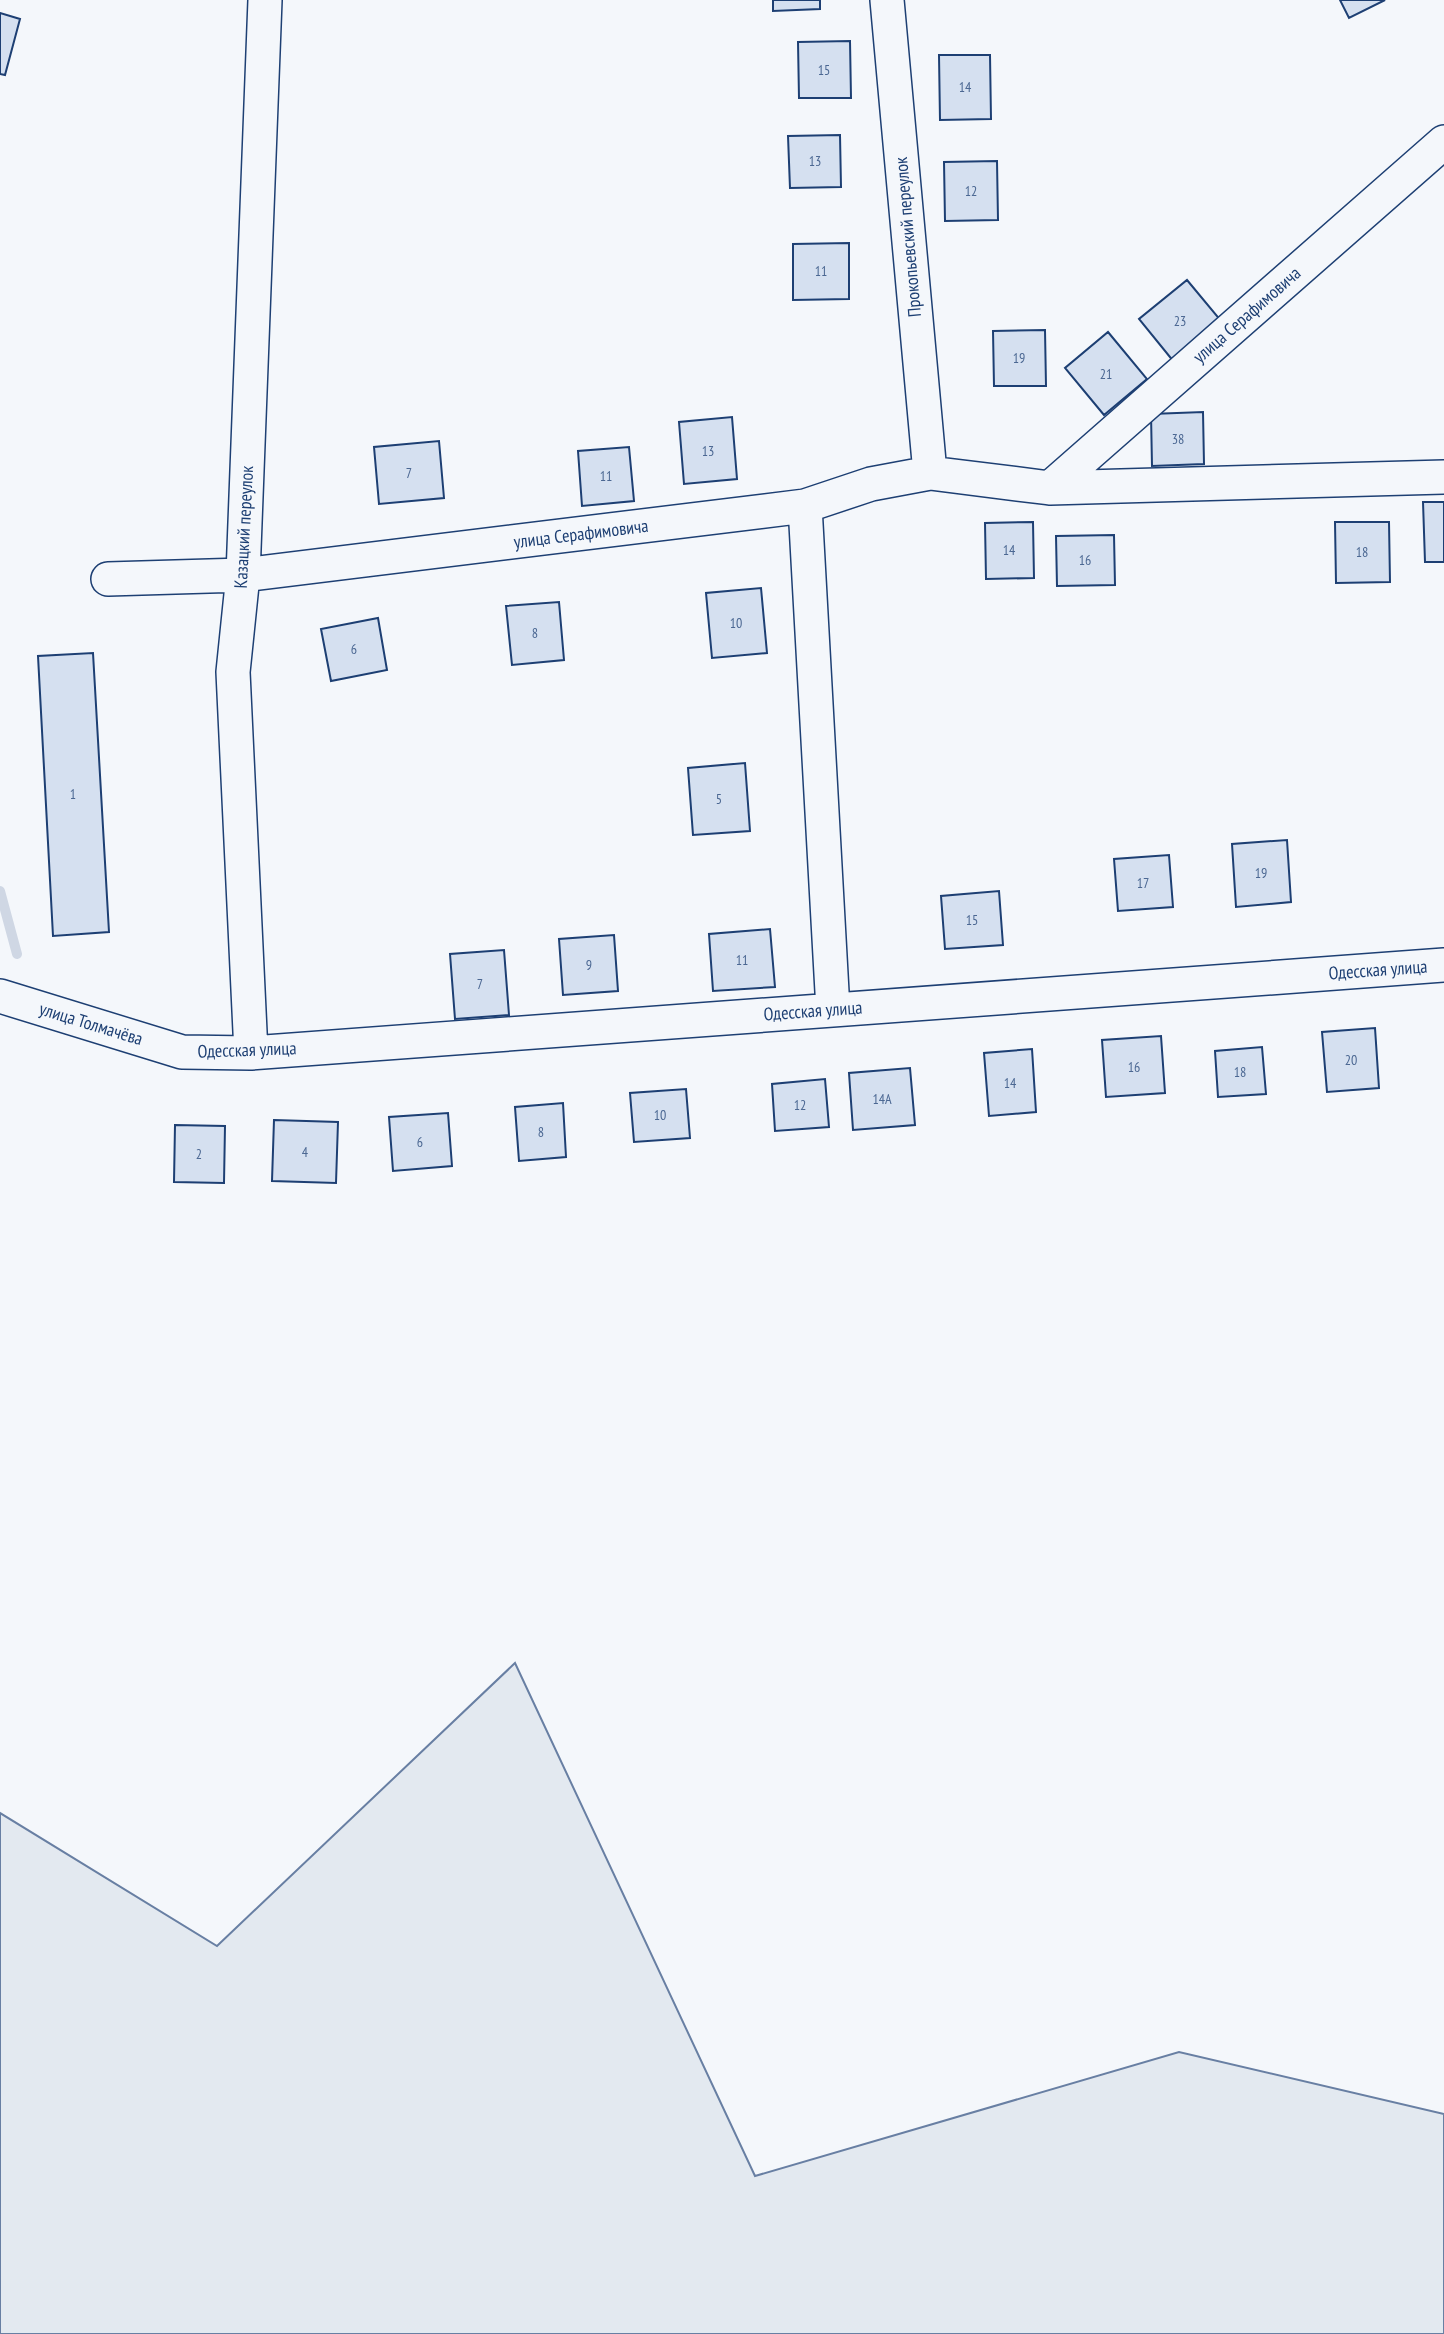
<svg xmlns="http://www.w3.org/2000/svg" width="1444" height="2334" font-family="'PT Sans Narrow',sans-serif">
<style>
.green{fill:#e3e9f0;stroke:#687fa3;stroke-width:2}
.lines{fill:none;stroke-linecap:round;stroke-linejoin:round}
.stream{stroke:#cfd7e4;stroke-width:10}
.building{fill:#d5e0f0;stroke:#1d3f73;stroke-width:2}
.street-casing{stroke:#1d3f73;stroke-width:36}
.street{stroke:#f4f7fb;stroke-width:33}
.labels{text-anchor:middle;stroke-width:5;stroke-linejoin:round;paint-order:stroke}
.number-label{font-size:14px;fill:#4b6792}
.street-label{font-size:18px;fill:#1d3f73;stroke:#f4f7fb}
</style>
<rect width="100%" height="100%" fill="#f4f7fb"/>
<!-- green -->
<path class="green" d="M 515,1663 L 755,2176 L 1179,2052 L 1444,2114 L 1444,2334 L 0,2334 L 0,1813 L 217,1946 Z"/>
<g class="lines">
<!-- stream -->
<path class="stream" d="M 0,891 L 17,954"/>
</g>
<!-- building -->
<path class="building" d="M 773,0 L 820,0 L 820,9 L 773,11 Z
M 1340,0 L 1385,0 L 1349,18 Z
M 0,13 L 20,19 L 5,75 L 0,74 Z
M 850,41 L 851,98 L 799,98 L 798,42 Z
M 939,55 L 990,55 L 991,119 L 940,120 Z
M 840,135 L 841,187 L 790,188 L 788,136 Z
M 997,161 L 998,220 L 945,221 L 944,162 Z
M 849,243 L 849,299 L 793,300 L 793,244 Z
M 1187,280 L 1222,322 L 1174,362 L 1139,319 Z
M 1045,330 L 1046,386 L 994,386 L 993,331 Z
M 1108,332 L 1147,379 L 1104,415 L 1065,368 Z
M 1203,412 L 1204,464 L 1152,466 L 1151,414 Z
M 732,417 L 737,479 L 684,484 L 679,422 Z
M 439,441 L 444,498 L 379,504 L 374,447 Z
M 629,447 L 634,501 L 582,506 L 578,451 Z
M 1423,502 L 1444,502 L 1444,562 L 1425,562 Z
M 1033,522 L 1034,578 L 986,579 L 985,523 Z
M 1335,522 L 1389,522 L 1390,582 L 1336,583 Z
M 1114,535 L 1115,585 L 1057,586 L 1056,536 Z
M 761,588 L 767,653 L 712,658 L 706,593 Z
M 559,602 L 564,660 L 512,665 L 506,606 Z
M 378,618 L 387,670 L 331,681 L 321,629 Z
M 93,653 L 109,932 L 53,936 L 38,656 Z
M 745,763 L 750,831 L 693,835 L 688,768 Z
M 1287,840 L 1291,902 L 1236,907 L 1232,844 Z
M 1169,855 L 1173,907 L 1118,911 L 1114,859 Z
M 999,891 L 1003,945 L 945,949 L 941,896 Z
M 770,929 L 775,987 L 713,991 L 709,934 Z
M 614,935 L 618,991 L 563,995 L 559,939 Z
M 504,950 L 509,1015 L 455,1019 L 450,954 Z
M 1375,1028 L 1379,1088 L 1327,1092 L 1322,1032 Z
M 1161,1036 L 1165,1093 L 1106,1097 L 1102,1040 Z
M 1262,1047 L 1266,1094 L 1218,1097 L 1215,1051 Z
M 1032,1049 L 1036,1112 L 989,1116 L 984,1053 Z
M 910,1068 L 915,1125 L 853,1130 L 849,1073 Z
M 825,1079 L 829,1127 L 775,1131 L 772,1084 Z
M 686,1089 L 690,1138 L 634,1142 L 630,1093 Z
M 563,1103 L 566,1157 L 519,1161 L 515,1107 Z
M 448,1113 L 452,1166 L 393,1171 L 389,1117 Z
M 274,1120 L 338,1122 L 336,1183 L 272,1181 Z
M 175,1125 L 225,1126 L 224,1183 L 174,1182 Z"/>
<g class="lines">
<!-- street casing -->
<g class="street-casing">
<path id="street" d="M 887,0 L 930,473
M 1050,488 L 1444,142
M 805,506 L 833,1010
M 108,579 L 243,575 L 805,506 L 871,484 L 930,473 L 1050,488 L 1444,477
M 0,996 L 182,1052 L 251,1053 L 1444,965
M 251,1053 L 233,672 L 243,575 L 265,0"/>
</g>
<!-- street -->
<use href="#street" class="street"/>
</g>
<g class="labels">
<!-- number labels -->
<g class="number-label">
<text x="824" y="75">15</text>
<text x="965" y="92">14</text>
<text x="815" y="166">13</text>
<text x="971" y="196">12</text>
<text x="821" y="276">11</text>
<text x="1180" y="326">23</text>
<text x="1019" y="363">19</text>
<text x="1106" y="379">21</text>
<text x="1178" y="444">38</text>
<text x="708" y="456">13</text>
<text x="409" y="478">7</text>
<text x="606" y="481">11</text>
<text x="1009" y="555">14</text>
<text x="1362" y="557">18</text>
<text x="1085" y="565">16</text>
<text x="736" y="628">10</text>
<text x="535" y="638">8</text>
<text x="354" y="654">6</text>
<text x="73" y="799">1</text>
<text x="719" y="804">5</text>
<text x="1261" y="878">19</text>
<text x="1143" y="888">17</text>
<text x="972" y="925">15</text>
<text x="742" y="965">11</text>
<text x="589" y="970">9</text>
<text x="480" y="989">7</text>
<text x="1351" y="1065">20</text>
<text x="1134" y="1072">16</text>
<text x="1240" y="1077">18</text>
<text x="1010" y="1088">14</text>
<text x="882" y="1104">14А</text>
<text x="800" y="1110">12</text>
<text x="660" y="1120">10</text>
<text x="541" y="1137">8</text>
<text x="420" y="1147">6</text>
<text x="305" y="1157">4</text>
<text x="199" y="1159">2</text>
</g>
<!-- street labels -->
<g class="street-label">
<text transform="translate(908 237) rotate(-95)" y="6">Прокопьевский переулок</text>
<text transform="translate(1247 315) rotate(-41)" y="6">улица Серафимовича</text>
<text transform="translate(244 527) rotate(-87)" y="6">Казацкий переулок</text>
<text transform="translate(581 534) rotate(-7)" y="6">улица Серафимовича</text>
<text transform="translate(1378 970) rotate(-4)" y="6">Одесская улица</text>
<text transform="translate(813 1011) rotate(-4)" y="6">Одесская улица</text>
<text transform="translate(91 1024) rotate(17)" y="6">улица Толмачёва</text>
<text transform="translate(247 1050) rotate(-2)" y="6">Одесская улица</text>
</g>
</g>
</svg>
